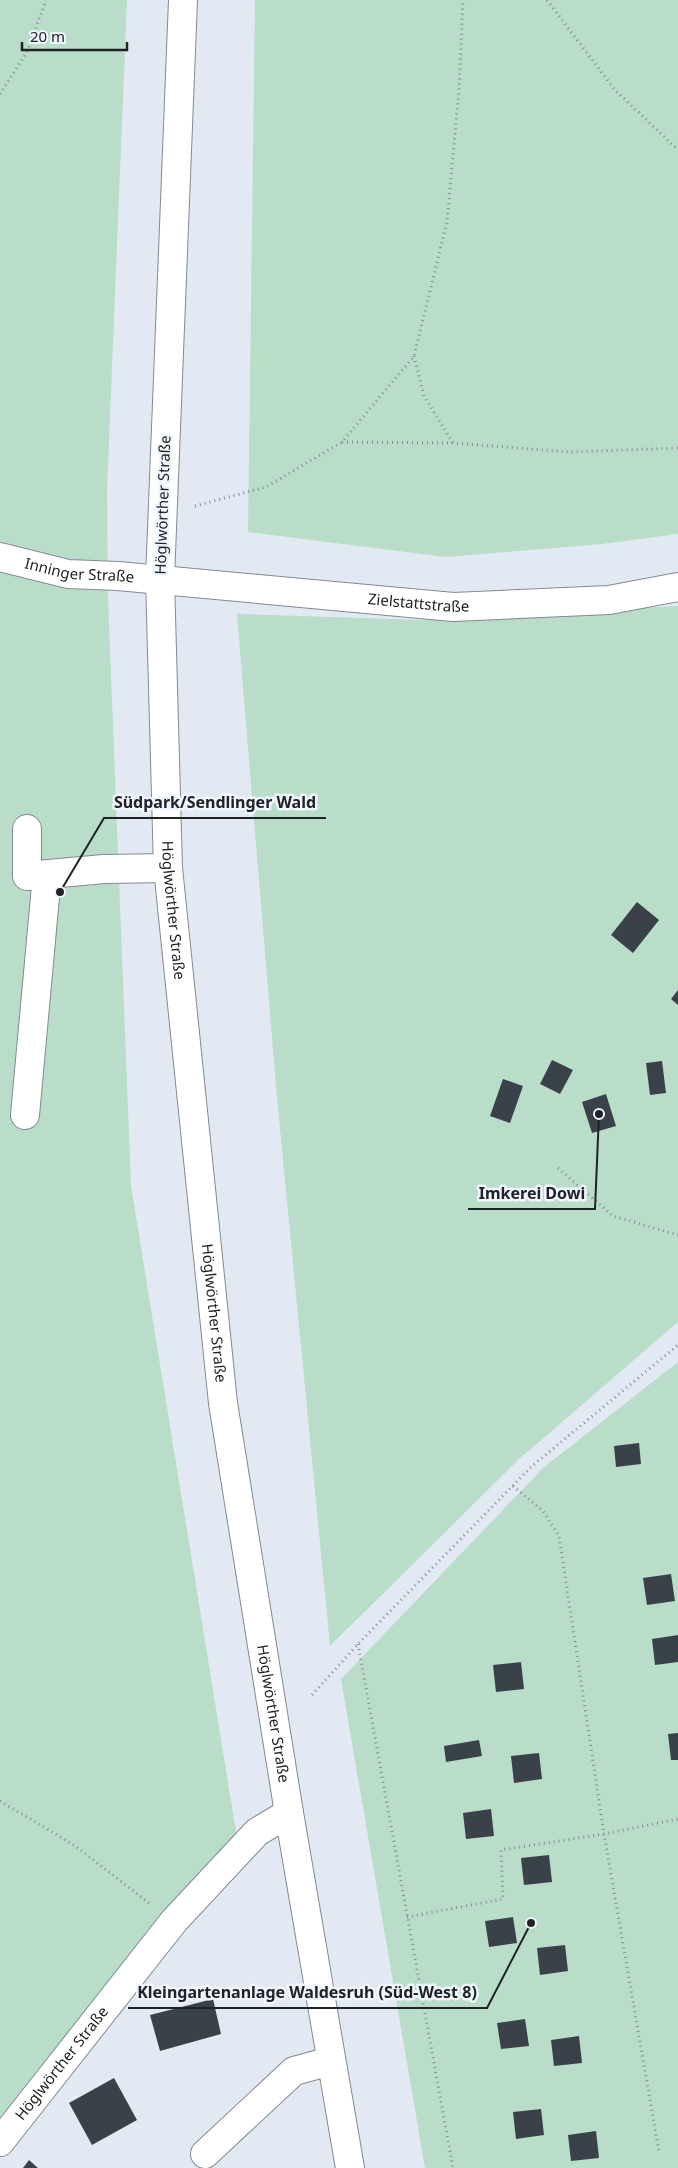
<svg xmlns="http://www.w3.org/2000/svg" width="678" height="2168" font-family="'Noto Sans',sans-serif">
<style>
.green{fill:#b9ddc8}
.building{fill:#3b4149}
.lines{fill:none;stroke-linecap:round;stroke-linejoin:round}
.minor-casing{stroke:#838a93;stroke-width:30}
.path{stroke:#888c94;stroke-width:3;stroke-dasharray:1 4;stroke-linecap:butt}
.minor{stroke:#fff;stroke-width:28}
.labels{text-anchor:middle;stroke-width:5;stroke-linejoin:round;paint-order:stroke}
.street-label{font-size:15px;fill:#202226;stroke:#f0f6fe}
.leader{fill:none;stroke:#202226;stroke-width:2}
.callout-dot{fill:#202226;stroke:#f0f6fe;stroke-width:2}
.callout-label{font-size:16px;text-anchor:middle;font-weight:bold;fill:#202226;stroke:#f0f6fe;stroke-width:5;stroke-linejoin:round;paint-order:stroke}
</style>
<rect width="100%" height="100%" fill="#e2e9f3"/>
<!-- green -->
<path class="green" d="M 0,0 L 127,0 L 107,490 L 108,598 L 131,1186 L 238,1844 L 0,2134 Z
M 255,0 L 678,0 L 678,534 L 602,544 L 446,557 L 248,532 Z
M 678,606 L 678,1322 L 518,1460 L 330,1646 L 277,1098 L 237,614 L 423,620 Z
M 678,1362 L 678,2168 L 425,2168 L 341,1679 L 543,1468 Z"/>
<!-- building -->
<path class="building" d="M 637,902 L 659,920 L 633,953 L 611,935 Z
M 678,990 L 678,1005 L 671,999 Z
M 552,1060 L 573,1070 L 560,1094 L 540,1084 Z
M 662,1061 L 666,1093 L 650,1095 L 646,1063 Z
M 503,1079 L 523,1086 L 510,1123 L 490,1116 Z
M 606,1094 L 616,1126 L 592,1133 L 582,1102 Z
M 639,1443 L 641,1464 L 616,1467 L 614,1446 Z
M 671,1574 L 675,1601 L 647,1605 L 643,1578 Z
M 678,1635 L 678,1662 L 655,1665 L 652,1639 Z
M 521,1662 L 524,1689 L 496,1692 L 493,1665 Z
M 678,1733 L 678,1760 L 671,1760 L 668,1734 Z
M 479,1740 L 482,1756 L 446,1762 L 444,1746 Z
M 539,1753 L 542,1779 L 514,1783 L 511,1756 Z
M 491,1809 L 494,1836 L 466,1839 L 463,1813 Z
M 549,1855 L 552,1882 L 524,1885 L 521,1858 Z
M 513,1917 L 517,1943 L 489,1947 L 485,1921 Z
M 565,1945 L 568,1971 L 540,1975 L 537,1948 Z
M 213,1999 L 221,2034 L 160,2051 L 150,2015 Z
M 525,2019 L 529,2046 L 501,2049 L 497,2023 Z
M 579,2036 L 582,2063 L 554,2066 L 551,2040 Z
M 114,2078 L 137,2120 L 92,2145 L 69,2103 Z
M 541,2109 L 544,2135 L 516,2139 L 513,2112 Z
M 596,2131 L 599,2158 L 571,2161 L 568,2135 Z
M 29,2160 L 38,2168 L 23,2168 Z"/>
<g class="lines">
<!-- minor casing -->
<g class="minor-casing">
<g id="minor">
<path id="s1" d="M 183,0 L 160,579 L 168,868 L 223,1403 L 289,1813 L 350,2168"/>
<path id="s2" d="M 0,557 L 68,574 L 118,576 L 453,607 L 609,600 L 678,587"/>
<path d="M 27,829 L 27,876 L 104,869 L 168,868"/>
<path d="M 25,1115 L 47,875"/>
<path id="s3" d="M 0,2142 L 174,1921 L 257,1832 L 289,1813"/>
<path d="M 205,2154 L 294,2071 L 331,2061"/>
</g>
</g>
<!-- path -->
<path class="path" d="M 547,0 L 614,89 L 678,150
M 0,94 L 27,52 L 46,0
M 414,356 L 424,396 L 453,443
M 342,442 L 453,443 L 569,452 L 678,448
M 195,506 L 266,487 L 342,442 L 414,356 L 447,222 L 459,90 L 463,0
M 558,1168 L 613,1216 L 678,1235
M 513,1486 L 543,1511 L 559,1536 L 604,1834 L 659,2152
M 358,1644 L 453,2168
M 312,1695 L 358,1644 L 531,1467 L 678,1345
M 0,1801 L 74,1845 L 149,1903
M 407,1917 L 503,1899 L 501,1850 L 604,1834 L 678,1819"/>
<!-- minor -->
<use href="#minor" class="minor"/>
</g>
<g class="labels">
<!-- street labels -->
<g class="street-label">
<text transform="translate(163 505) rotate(-88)" y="5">Höglwörther Straße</text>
<text dy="5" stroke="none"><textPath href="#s2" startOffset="81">Inninger Straße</textPath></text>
<text dy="5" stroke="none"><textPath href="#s2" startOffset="422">Zielstattstraße</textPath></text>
<text dy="5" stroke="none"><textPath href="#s1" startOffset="911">Höglwörther Straße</textPath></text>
<text dy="5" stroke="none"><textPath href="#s1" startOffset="1316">Höglwörther Straße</textPath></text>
<text dy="5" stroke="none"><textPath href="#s1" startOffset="1721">Höglwörther Straße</textPath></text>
<text dy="5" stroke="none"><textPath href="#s3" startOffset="100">Höglwörther Straße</textPath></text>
</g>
</g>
<!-- callouts -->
<path class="leader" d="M60 892L104 818H326M599 1114L595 1209H468M531 1923L487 2008H128"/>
<g class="callout-dot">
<circle cx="60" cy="892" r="5"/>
<circle cx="599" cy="1114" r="5"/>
<circle cx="531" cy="1923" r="5"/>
</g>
<g class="callout-label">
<text x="215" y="808">Südpark/Sendlinger Wald</text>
<text x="532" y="1199">Imkerei Dowi</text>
<text x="307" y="1998">Kleingartenanlage Waldesruh (Süd-West 8)</text>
</g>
<!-- scale -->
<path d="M22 42v8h105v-8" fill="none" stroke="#202226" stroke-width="2.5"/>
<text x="30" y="42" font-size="15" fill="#202226" stroke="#f0f6fe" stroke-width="4" paint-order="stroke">20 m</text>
</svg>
